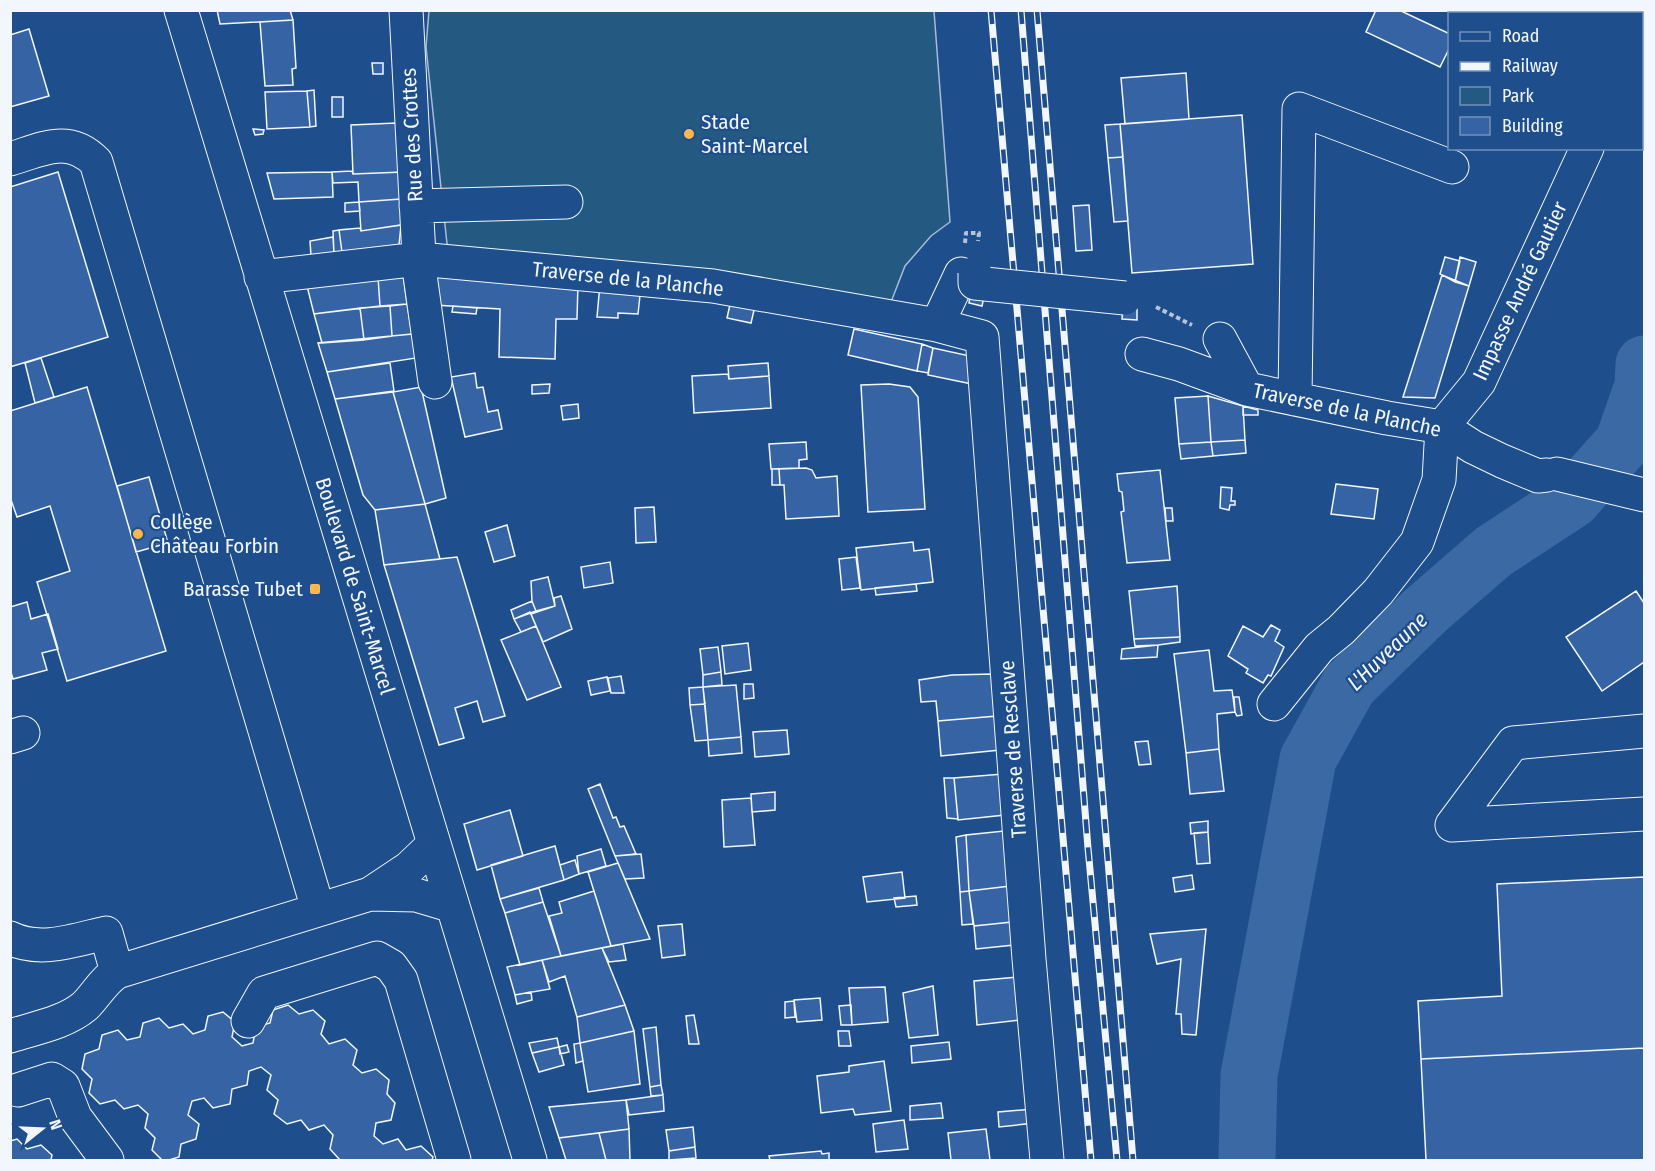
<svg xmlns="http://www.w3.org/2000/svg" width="1655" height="1171" font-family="'Fira Sans Condensed',sans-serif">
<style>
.green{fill:#245a82;stroke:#a8bbd7;stroke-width:1.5}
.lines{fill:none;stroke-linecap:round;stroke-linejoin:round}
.river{stroke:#3b69a3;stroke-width:57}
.building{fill:#3563a3;stroke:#f2f6ff;stroke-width:1.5}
.minor-casing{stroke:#f2f6ff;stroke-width:35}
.path{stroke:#b3c4dc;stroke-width:4;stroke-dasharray:4.5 3;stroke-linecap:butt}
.minor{stroke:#1f4e8c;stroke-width:33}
.rail-casing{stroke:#f2f6ff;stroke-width:7}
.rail{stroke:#1f4e8c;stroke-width:4.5;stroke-dasharray:14;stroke-linecap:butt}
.minor-bridge-casing{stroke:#f2f6ff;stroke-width:35;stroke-linecap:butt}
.minor-bridge{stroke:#1f4e8c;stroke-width:33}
.poi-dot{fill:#ffb74d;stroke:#1f4e8c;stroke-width:2}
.labels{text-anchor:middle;stroke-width:4.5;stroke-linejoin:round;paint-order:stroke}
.poi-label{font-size:21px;fill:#f2f6ff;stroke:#1f4e8c;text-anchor:start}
.street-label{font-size:21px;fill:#f2f6ff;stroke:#1f4e8c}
.water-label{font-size:22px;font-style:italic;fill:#f2f6ff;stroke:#1f4e8c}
</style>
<rect width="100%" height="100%" fill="#1f4e8c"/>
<!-- green -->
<path class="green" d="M 429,11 L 934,11 L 950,222 L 931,236 L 905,266 L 891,302 L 448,253 L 426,47 Z"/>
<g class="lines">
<!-- river -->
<path class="river" d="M 1537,10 L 1543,14
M 1642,92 L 1644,96
M 1247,1160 L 1249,1075 L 1308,759 L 1349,685 L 1426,610 L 1494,551 L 1572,500 L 1623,443 L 1643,386 L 1644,364"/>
</g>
<!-- building -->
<path class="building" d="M 217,10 L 290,10 L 293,20 L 220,24 Z
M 1376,10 L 1399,10 L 1450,34 L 1450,47 L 1440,67 L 1366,32 Z
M 293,20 L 296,68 L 292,69 L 293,85 L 265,86 L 260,22 Z
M 29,29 L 49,96 L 10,107 L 10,35 Z
M 372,63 L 383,63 L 383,74 L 373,74 Z
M 1186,73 L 1189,119 L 1125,124 L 1121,78 Z
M 314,90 L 316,126 L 310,127 L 307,91 Z
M 307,91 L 310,127 L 267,129 L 265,92 Z
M 332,97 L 343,97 L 343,117 L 332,117 Z
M 1242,115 L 1253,264 L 1132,273 L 1120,124 Z
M 396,123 L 403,172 L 353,174 L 351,125 Z
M 1120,124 L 1123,157 L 1108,158 L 1105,125 Z
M 253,129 L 264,130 L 263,134 L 255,135 Z
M 1123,157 L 1128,221 L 1114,222 L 1108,158 Z
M 352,171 L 353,174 L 403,172 L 401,199 L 359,202 L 358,182 L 333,183 L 332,172 Z
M 58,172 L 108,337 L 10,367 L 10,187 Z
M 332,172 L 333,197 L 274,199 L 267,173 Z
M 401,199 L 401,225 L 361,231 L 359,202 Z
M 359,202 L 360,211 L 345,212 L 345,203 Z
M 1089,205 L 1092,250 L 1076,251 L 1073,206 Z
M 401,225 L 399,245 L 342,252 L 339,230 L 360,228 L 361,231 Z
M 339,230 L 342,252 L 334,254 L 333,231 Z
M 333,237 L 334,254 L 311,256 L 310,241 Z
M 1445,257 L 1460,261 L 1455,282 L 1440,274 Z
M 1460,257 L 1476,262 L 1469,286 L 1455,282 Z
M 403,274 L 407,304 L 380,306 L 378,277 Z
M 1442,275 L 1469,286 L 1435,398 L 1403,397 Z
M 378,277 L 380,306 L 314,314 L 307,286 Z
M 433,277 L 578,283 L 577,319 L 556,319 L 555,359 L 499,357 L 500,309 L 434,305 Z
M 600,284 L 641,286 L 638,314 L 618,313 L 618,318 L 597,317 Z
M 971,290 L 985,292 L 982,306 L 969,303 Z
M 731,300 L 755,306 L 751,323 L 727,318 Z
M 407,304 L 412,334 L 392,336 L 390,306 Z
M 390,306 L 392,336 L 364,340 L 360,308 Z
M 453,306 L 477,308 L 476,314 L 452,312 Z
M 1123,306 L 1137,307 L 1137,320 L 1122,319 Z
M 360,308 L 364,340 L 322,343 L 314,314 Z
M 854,329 L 922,344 L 917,371 L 848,355 Z
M 412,334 L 416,358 L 327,372 L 318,343 Z
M 922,344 L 933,348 L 928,373 L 917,371 Z
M 933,348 L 970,356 L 972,384 L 928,375 Z
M 41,358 L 54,397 L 35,403 L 25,363 Z
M 390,363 L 394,391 L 335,399 L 327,372 Z
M 768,363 L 769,376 L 729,379 L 728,366 Z
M 475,373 L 477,388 L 483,387 L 488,412 L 498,410 L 502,429 L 465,437 L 451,377 Z
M 728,374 L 729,379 L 769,376 L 771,408 L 694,413 L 692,376 Z
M 550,384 L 549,393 L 532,394 L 532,385 Z
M 889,384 L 910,387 L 918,397 L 925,509 L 868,512 L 861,385 Z
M 87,387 L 166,651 L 67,681 L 37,582 L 70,571 L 50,506 L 17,517 L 10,497 L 10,411 Z
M 421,387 L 446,498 L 425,504 L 393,392 Z
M 393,392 L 425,504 L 375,510 L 363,495 L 335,399 Z
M 1208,396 L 1211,442 L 1179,444 L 1175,398 Z
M 1208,396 L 1243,406 L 1245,440 L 1211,442 Z
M 578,404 L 579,418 L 563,420 L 561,406 Z
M 1243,406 L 1258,410 L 1258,415 L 1243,415 Z
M 1245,440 L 1246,453 L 1213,456 L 1211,442 Z
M 806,442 L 807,459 L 799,460 L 799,468 L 771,469 L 769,444 Z
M 1211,442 L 1213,456 L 1181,459 L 1179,444 Z
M 806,468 L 812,470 L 816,478 L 837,476 L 839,516 L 786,519 L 784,485 L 780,485 L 779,469 Z
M 772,469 L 779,469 L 780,485 L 772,485 Z
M 1160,470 L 1170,560 L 1127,563 L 1121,512 L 1124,511 L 1122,492 L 1119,491 L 1117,474 Z
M 149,477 L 168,543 L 136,552 L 117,486 Z
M 1336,484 L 1378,489 L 1374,519 L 1331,514 Z
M 1221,487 L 1232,488 L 1231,501 L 1235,501 L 1235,505 L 1230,505 L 1229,510 L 1220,508 Z
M 425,504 L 440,559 L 384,565 L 375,510 Z
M 654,507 L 656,542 L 636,543 L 635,508 Z
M 1165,508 L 1172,508 L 1173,521 L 1166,521 Z
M 507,525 L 515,556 L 494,562 L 485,532 Z
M 913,542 L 914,551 L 929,549 L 933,582 L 861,590 L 856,548 Z
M 457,557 L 505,716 L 483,722 L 477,701 L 455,708 L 464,738 L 439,745 L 384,565 Z
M 856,557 L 860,588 L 842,590 L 839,559 Z
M 610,562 L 613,583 L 584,588 L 581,567 Z
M 548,577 L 555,606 L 536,611 L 532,601 L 531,581 Z
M 916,584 L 917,591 L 876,595 L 875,588 Z
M 1177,586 L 1180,637 L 1134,639 L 1129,591 Z
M 1636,591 L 1644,603 L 1644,662 L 1602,691 L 1566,637 Z
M 561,596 L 572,629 L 543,642 L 531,614 L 555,606 L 554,598 Z
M 532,601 L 536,611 L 514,619 L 511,610 Z
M 27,602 L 31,619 L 48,614 L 58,649 L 42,653 L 47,670 L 13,679 L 10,669 L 10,607 Z
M 530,612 L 536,626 L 521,632 L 514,619 Z
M 1271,625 L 1280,630 L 1275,641 L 1284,647 L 1271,676 L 1268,675 L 1263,683 L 1246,673 L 1248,669 L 1228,656 L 1243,626 L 1263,637 Z
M 536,626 L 561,687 L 527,700 L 501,640 Z
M 1180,637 L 1180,642 L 1158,645 L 1135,646 L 1134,639 Z
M 748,643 L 751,670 L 725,674 L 722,646 Z
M 1158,645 L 1157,657 L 1121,659 L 1122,649 Z
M 718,647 L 721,672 L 703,675 L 700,649 Z
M 1209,650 L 1214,691 L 1232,690 L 1235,712 L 1217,714 L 1219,749 L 1186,753 L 1174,654 Z
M 721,672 L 722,685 L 703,687 L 703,675 Z
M 993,674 L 997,716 L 938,721 L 936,701 L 921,702 L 919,680 L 952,675 Z
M 621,676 L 624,693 L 611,693 L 608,678 Z
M 607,677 L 610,691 L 591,695 L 588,681 Z
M 744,684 L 753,684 L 754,698 L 744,699 Z
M 736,685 L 741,737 L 708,740 L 703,687 Z
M 703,687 L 705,704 L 690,705 L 689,688 Z
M 1234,697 L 1239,697 L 1242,715 L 1237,716 L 1235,712 Z
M 705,704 L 708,740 L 695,741 L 690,705 Z
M 997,716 L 1000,750 L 941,756 L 938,721 Z
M 787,730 L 789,754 L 755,757 L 753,732 Z
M 741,737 L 742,753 L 709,756 L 708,740 Z
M 1148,741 L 1151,764 L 1139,765 L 1135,742 Z
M 1219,749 L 1224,791 L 1190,794 L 1186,753 Z
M 1003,774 L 1005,815 L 958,820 L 954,778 Z
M 944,778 L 954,778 L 958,819 L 947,818 Z
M 600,784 L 613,818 L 616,817 L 620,827 L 624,826 L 636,854 L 615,856 L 588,789 Z
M 775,792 L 775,810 L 752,812 L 751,794 Z
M 751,798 L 755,845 L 724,847 L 722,800 Z
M 510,810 L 523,856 L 477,870 L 464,824 Z
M 1208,821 L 1208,832 L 1191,834 L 1190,823 Z
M 1004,831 L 1010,886 L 969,891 L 966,835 Z
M 1208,832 L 1210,863 L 1197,864 L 1194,833 Z
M 966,835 L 969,891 L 960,892 L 956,837 Z
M 555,846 L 564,880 L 500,899 L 491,865 Z
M 601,849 L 606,866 L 579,874 L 577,856 Z
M 641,854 L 644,878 L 625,879 L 615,856 Z
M 575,860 L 579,874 L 564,880 L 560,865 Z
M 618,863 L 650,939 L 611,946 L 588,872 Z
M 902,872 L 905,898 L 867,902 L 863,877 Z
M 1192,875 L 1194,889 L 1175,892 L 1173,878 Z
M 1644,877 L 1644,1048 L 1421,1059 L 1418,1001 L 1502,996 L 1497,884 Z
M 1010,886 L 1012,922 L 974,926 L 969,891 Z
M 539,888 L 543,902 L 505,913 L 500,899 Z
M 594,891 L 611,946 L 561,956 L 549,916 L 562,913 L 559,902 Z
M 969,891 L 973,924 L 962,925 L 960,892 Z
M 916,896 L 917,905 L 896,907 L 894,898 Z
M 543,902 L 561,956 L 520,965 L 505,913 Z
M 1012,922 L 1014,945 L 976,949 L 974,926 Z
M 682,924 L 685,955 L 662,958 L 658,926 Z
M 1206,929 L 1196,1035 L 1182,1034 L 1181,1014 L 1176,1014 L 1181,959 L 1157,964 L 1150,934 Z
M 623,944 L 626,960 L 609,962 L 602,948 Z
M 602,948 L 625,1005 L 577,1017 L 565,976 L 549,982 L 542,960 Z
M 542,960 L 550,989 L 515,995 L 507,967 Z
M 1018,977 L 1021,1020 L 977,1025 L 974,981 Z
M 933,986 L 938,1035 L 909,1038 L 903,993 Z
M 885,987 L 888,1022 L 852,1025 L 849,988 Z
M 531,992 L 532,1000 L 517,1004 L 515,995 Z
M 820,998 L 822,1020 L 797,1022 L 794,1000 Z
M 794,1001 L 795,1017 L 785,1018 L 785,1002 Z
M 288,1005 L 299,1014 L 313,1010 L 325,1021 L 321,1034 L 329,1044 L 345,1039 L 357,1050 L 353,1065 L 362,1073 L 376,1069 L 389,1080 L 387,1094 L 395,1103 L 391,1120 L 376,1123 L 374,1136 L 383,1144 L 398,1139 L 406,1150 L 421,1146 L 433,1157 L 432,1160 L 340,1160 L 330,1149 L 333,1135 L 324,1125 L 309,1130 L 301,1120 L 287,1124 L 274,1114 L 278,1100 L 267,1090 L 271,1075 L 261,1067 L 249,1071 L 247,1085 L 232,1089 L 230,1104 L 213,1108 L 204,1098 L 192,1101 L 188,1115 L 199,1124 L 196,1139 L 181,1144 L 179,1157 L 169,1160 L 162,1160 L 152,1150 L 155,1138 L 145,1128 L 148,1114 L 138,1105 L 124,1109 L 115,1100 L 100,1104 L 89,1093 L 92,1079 L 82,1069 L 85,1054 L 99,1049 L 102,1035 L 118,1030 L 127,1040 L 140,1037 L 143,1023 L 159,1018 L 169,1028 L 183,1024 L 193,1034 L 205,1030 L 208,1016 L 223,1012 L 235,1022 L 232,1037 L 242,1046 L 253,1043 L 256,1027 L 270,1023 L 273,1010 Z
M 625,1005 L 634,1031 L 580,1043 L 577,1017 Z
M 851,1005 L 852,1025 L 841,1025 L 839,1006 Z
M 694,1015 L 699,1044 L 689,1044 L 686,1016 Z
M 656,1027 L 661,1085 L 650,1087 L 643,1029 Z
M 634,1031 L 640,1084 L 588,1092 L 580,1043 Z
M 838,1031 L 849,1031 L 851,1046 L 839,1046 Z
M 557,1038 L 559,1047 L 532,1053 L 529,1043 Z
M 949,1042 L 951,1059 L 912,1063 L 911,1046 Z
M 580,1043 L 583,1061 L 576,1063 L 574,1044 Z
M 567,1045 L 569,1052 L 560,1054 L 559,1047 Z
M 559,1047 L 564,1065 L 539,1072 L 532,1053 Z
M 1644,1048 L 1644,1160 L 1426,1160 L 1421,1059 Z
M 884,1061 L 891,1111 L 855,1115 L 853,1109 L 821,1113 L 817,1076 L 849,1072 L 849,1066 Z
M 661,1085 L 663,1095 L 651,1096 L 650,1087 Z
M 663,1095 L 664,1111 L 629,1115 L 626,1100 Z
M 626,1100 L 629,1129 L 559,1138 L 549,1107 Z
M 941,1103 L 943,1118 L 910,1120 L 910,1106 Z
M 1033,1109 L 1035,1123 L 999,1127 L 998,1112 Z
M 904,1120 L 908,1149 L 876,1152 L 873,1124 Z
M 693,1127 L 695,1147 L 669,1151 L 666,1130 Z
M 629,1129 L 630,1160 L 606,1160 L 599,1133 Z
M 986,1129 L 990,1160 L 951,1160 L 948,1133 Z
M 599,1133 L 606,1160 L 566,1160 L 559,1138 Z
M 17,1139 L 27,1149 L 41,1145 L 52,1155 L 51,1160 L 10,1160 L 10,1141 Z
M 695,1147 L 696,1158 L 669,1160 L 669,1151 Z
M 821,1151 L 822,1154 L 829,1153 L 829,1160 L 770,1160 L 769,1156 Z"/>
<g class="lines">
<!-- minor casing -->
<g class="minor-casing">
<path id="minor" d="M 181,10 L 530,1160
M 406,10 L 420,275 L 435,382
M 1642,30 L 1644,24
M 10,159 C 43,149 69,134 96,162 L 318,909
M 416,206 L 566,202
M 261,277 L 419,259 L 713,286 L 937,325 L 982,337 L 1029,959 L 1047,1160
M 937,325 L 961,274
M 1220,339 L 1247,389
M 1142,354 L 1179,364 L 1247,389 L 1387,418 L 1442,427 L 1473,447 L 1502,461 L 1538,476 L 1547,475
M 1295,399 L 1299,109 L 1452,167
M 1442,427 L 1479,382 L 1587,148
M 1557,474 L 1644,495
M 1274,704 L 1319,648 L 1341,630 L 1378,592 L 1417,542 L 1439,480 L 1442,427
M 10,737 L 23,733
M 1452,825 L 1513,743 L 1644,731
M 1452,825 L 1644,814
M 370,894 L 416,895 L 453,906
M 10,938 C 40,953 75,940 106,933 L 117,972 L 370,894 L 409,868 L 434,844
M 248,1021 L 264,993 L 377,958 L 391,966 L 401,980 L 454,1160
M 10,1036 C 35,1028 65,1023 85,1006 C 97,994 103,981 117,972
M 18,1090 L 52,1079 L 63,1086 L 75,1117 L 107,1160"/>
</g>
<!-- path -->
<path class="path" d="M 1587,10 L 1593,14
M 965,243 L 966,233 L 979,233 L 978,241
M 1156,307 L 1192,325"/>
<!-- minor -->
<use href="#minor" class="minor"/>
<!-- rail casing -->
<g class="rail-casing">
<path id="rail" d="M 991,10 L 1091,1160
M 1021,10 L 1088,848 L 1117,1160
M 1037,10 L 1133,1160"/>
</g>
<!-- rail -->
<use href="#rail" class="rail"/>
<!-- minor-bridge casing -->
<g class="minor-bridge-casing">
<path id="minor-bridge" d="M 975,273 L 975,283 L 1125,298"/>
</g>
<!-- minor-bridge -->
<use href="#minor-bridge" class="minor-bridge"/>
</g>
<!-- markers -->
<g class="poi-dot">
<circle cx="689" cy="134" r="6"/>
<circle cx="138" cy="534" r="6"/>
<rect x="309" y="583" width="12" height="12" rx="3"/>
</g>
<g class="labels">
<!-- poi labels -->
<g class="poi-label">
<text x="701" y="129">Stade<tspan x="701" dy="24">Saint-Marcel</tspan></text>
<text x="150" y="529">Collège<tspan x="150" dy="24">Château Forbin</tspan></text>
<text x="303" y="596" text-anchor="end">Barasse Tubet</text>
</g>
<!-- street labels -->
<g class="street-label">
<text transform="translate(412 135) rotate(-93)" y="7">Rue des Crottes</text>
<text transform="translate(628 279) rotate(6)" y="7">Traverse de la Planche</text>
<text transform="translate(1520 291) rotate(-65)" y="7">Impasse André Gautier</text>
<text transform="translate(1347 410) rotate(12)" y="7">Traverse de la Planche</text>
<text transform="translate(355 586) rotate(73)" y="7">Boulevard de Saint-Marcel</text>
<text transform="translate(1013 749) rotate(-94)" y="7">Traverse de Resclave</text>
</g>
<!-- water labels -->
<g class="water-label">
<text transform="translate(1387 651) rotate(-44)" y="8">L'Huveaune</text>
</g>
</g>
<!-- border -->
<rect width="1655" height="1171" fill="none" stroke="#f2f6ff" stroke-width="24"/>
<!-- legend -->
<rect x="1448" y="12" width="195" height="138" fill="#1f4e8c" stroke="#7391ba" stroke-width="1.5"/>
<rect x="1460" y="32" width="30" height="9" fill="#1f4e8c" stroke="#7391ba" stroke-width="1.5"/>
<text x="1502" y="42" font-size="18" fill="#f2f6ff">Road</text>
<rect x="1460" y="62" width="30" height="9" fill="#f2f6ff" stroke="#7391ba" stroke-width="1.5"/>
<text x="1502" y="72" font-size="18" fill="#f2f6ff">Railway</text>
<rect x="1460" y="87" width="30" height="18" fill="#245a82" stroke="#7391ba" stroke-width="1.5"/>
<text x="1502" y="102" font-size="18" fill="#f2f6ff">Park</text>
<rect x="1460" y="117" width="30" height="18" fill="#3563a3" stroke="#7391ba" stroke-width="1.5"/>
<text x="1502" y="132" font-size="18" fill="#f2f6ff">Building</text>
<!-- north arrow -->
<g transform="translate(42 1129) rotate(72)" stroke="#1f4e8c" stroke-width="4.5" paint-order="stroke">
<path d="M0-4.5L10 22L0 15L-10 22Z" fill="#f2f6ff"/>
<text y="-9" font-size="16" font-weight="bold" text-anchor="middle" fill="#f2f6ff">N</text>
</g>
</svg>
